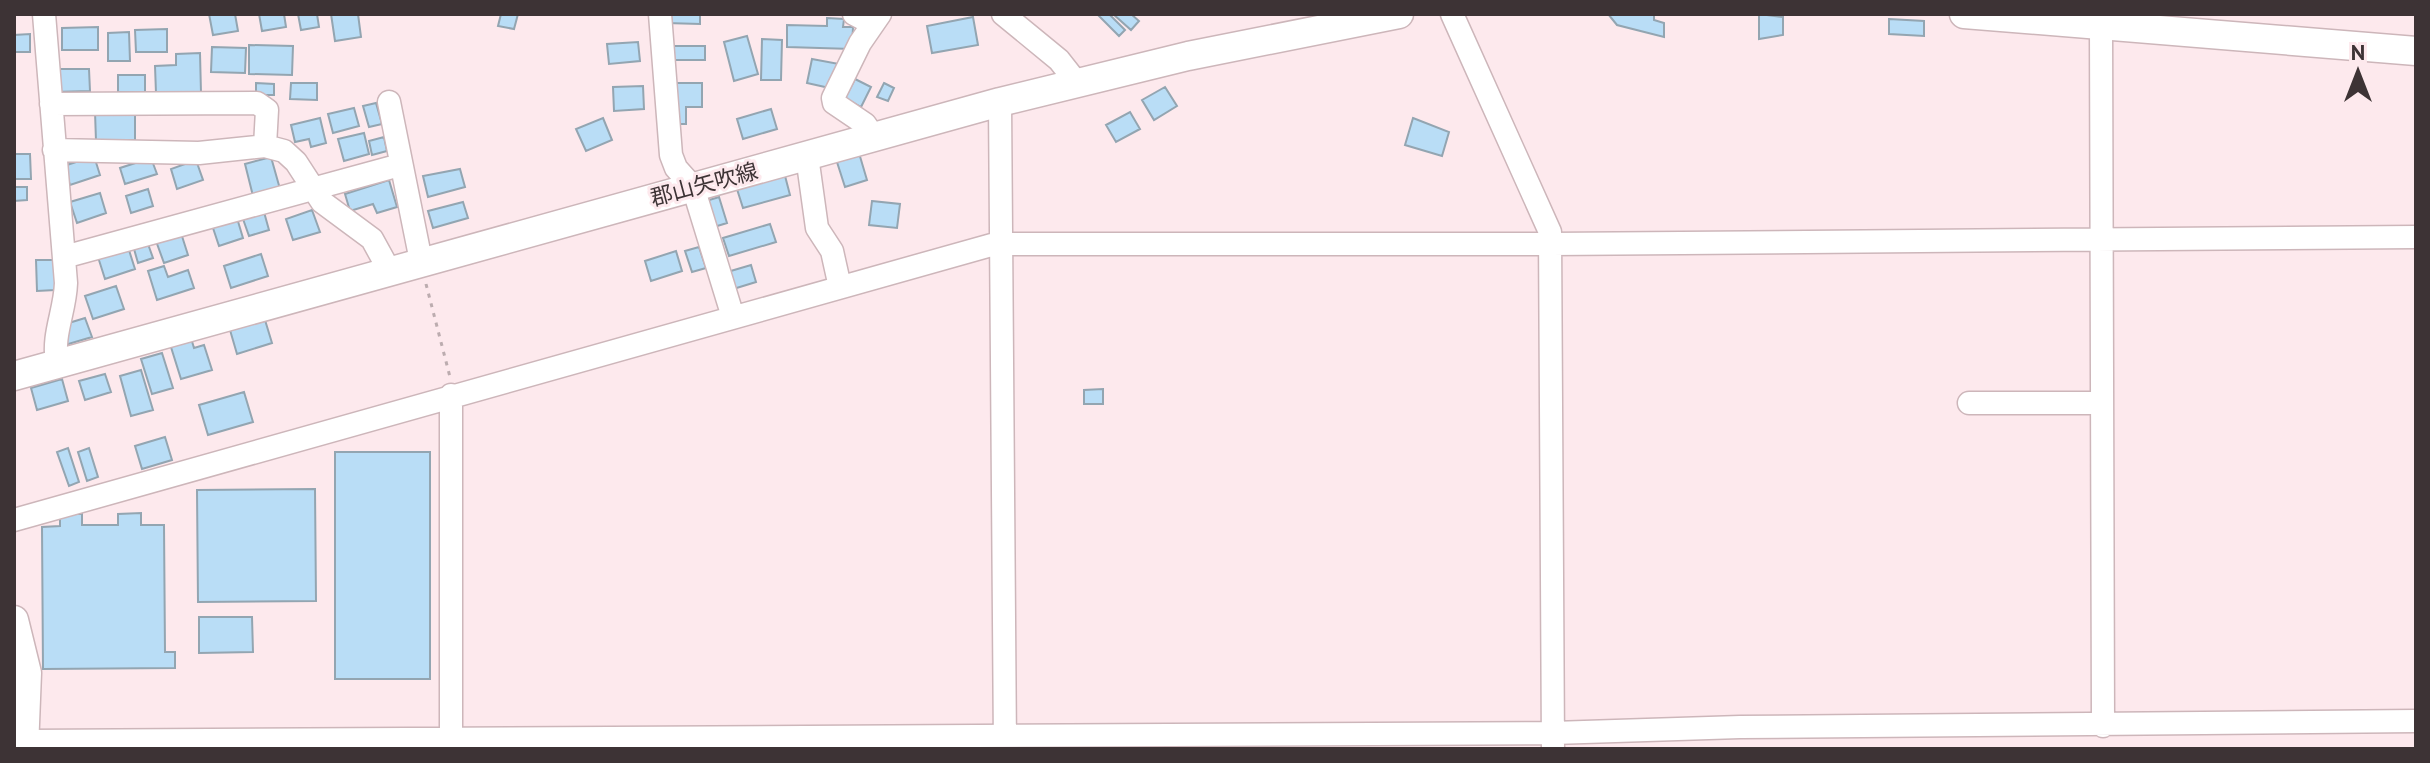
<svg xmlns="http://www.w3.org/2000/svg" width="2430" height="763" font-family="'PT Sans','Noto Sans JP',sans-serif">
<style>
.building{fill:#b9ddf6;stroke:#93a5b1;stroke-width:2}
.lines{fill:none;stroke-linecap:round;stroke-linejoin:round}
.minor-casing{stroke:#cdb6ba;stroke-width:25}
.major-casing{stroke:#cdb6ba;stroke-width:31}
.path{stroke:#bcacaf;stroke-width:3;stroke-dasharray:4 6;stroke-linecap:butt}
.minor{stroke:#fff;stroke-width:22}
.major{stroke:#fff;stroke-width:28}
.labels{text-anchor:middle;stroke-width:6;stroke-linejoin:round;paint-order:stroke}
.street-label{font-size:22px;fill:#3d3335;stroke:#fde9ed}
</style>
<rect width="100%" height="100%" fill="#fde9ed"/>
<!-- building -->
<path class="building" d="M 209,14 L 235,14 L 238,31 L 213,35 Z
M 259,14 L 284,14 L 286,27 L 262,31 Z
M 298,14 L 317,14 L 319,27 L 301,30 Z
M 331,14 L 358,14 L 361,37 L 335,41 Z
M 501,14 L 518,14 L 514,29 L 498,26 Z
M 666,14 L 700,14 L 700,24 L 666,23 Z
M 1101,14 L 1109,14 L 1125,30 L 1119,36 L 1099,16 Z
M 1113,14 L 1131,14 L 1139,21 L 1131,30 Z
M 1608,14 L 1654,14 L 1654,20 L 1664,23 L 1664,37 L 1617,25 Z
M 1759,14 L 1783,17 L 1783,35 L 1759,39 Z
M 973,17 L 978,45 L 932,53 L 927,26 Z
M 827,18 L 844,19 L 843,27 L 853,27 L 852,49 L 787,47 L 787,25 L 827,26 Z
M 1889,19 L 1924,21 L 1924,36 L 1889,34 Z
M 98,27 L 98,50 L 62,50 L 62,28 Z
M 167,29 L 167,52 L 136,52 L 135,30 Z
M 129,32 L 130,61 L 108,61 L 108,33 Z
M 30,34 L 30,52 L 14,52 L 14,35 Z
M 747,36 L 758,74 L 734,81 L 724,42 Z
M 762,39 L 782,40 L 781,80 L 761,80 Z
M 638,42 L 640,61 L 609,64 L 607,44 Z
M 249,45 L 293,46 L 292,75 L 249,74 Z
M 670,46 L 705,46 L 705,60 L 670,60 Z
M 212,47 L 246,48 L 245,73 L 211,72 Z
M 200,53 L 201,93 L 156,93 L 155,66 L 176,65 L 176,54 Z
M 812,59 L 839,64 L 834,89 L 807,83 Z
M 53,69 L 89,69 L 90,91 L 53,92 Z
M 118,75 L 145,75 L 145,92 L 118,92 Z
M 855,79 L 871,87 L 861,107 L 845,98 Z
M 256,83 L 274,84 L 274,95 L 256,95 Z
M 291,83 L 317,83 L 317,100 L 290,99 Z
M 672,83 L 702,83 L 702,107 L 686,107 L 686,124 L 672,124 Z
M 884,83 L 894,88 L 888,101 L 877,97 Z
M 643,86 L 644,109 L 614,111 L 613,87 Z
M 1165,87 L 1177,106 L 1154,120 L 1142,100 Z
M 376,103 L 382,124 L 369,127 L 363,106 Z
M 354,108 L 359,126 L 333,133 L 328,114 Z
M 771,109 L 777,129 L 743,139 L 737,119 Z
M 135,111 L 135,140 L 96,141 L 95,112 Z
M 1130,112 L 1140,129 L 1116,142 L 1106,125 Z
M 320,118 L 326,143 L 311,147 L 309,139 L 295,142 L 291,125 Z
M 603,118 L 612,140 L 586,151 L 576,129 Z
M 1413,118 L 1449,132 L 1442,156 L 1405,145 Z
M 364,133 L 369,154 L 344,161 L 338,139 Z
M 384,137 L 387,151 L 372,155 L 369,141 Z
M 859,153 L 867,180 L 845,187 L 836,159 Z
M 14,154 L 30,154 L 31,179 L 14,179 Z
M 94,156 L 100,175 L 70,185 L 64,166 Z
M 271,157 L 280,189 L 253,196 L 245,164 Z
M 151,158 L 157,174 L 125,184 L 120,168 Z
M 196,160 L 203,180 L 177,189 L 171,169 Z
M 460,169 L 465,187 L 428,197 L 423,176 Z
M 784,172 L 790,195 L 743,208 L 736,186 Z
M 389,180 L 397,207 L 377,213 L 373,204 L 350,211 L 345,194 Z
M 14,187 L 27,187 L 27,200 L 14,201 Z
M 148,189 L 153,206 L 131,213 L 126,196 Z
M 100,193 L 106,213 L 77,223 L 70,202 Z
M 719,197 L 727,223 L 714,227 L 706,201 Z
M 872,201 L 900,204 L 897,228 L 869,225 Z
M 463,202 L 468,218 L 433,228 L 428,211 Z
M 312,210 L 320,232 L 293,240 L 286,219 Z
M 264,212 L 269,230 L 249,236 L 243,219 Z
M 237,218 L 243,238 L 219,246 L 212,225 Z
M 770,224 L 776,242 L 729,256 L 723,238 Z
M 181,233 L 188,255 L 164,263 L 156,241 Z
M 148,244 L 153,258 L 138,263 L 134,249 Z
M 128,247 L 135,269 L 105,279 L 98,257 Z
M 699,247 L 706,268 L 692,272 L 685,251 Z
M 676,251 L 682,271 L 651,281 L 645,261 Z
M 261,254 L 268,276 L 231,288 L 224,266 Z
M 36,260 L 55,260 L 55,290 L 37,291 Z
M 751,265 L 756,282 L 730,290 L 724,273 Z
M 164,266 L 168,277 L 188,270 L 194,288 L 157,300 L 148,271 Z
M 116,286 L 124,309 L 93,319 L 85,296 Z
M 85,318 L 92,337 L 65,345 L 59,326 Z
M 265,320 L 272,343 L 237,354 L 230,330 Z
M 191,338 L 194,348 L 204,345 L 212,370 L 181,379 L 170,344 Z
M 162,353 L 173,388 L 152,394 L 141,359 Z
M 141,370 L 153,410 L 131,416 L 120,376 Z
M 105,374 L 111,392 L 85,400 L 79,381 Z
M 62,379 L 68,401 L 37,410 L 31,388 Z
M 1103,389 L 1103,404 L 1084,404 L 1084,390 Z
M 244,392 L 253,422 L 208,435 L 199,405 Z
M 165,437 L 172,460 L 142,469 L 135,446 Z
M 68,448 L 79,482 L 69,486 L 57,452 Z
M 89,448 L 98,477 L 87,481 L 78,452 Z
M 335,452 L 430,452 L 430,679 L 335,679 Z
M 315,489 L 316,601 L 198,602 L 197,490 Z
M 141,513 L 141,525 L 164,525 L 165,652 L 175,652 L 175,668 L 43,669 L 42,527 L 60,526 L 60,514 L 82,514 L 82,525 L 118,525 L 118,514 Z
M 199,617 L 252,617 L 253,652 L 199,653 Z"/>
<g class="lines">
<!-- minor casing -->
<g class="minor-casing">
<path id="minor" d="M 44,14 L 66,283 C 65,312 52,334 57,363
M 660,14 L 671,155 L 676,168 L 693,187 L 733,317
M 854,14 L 873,24
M 1003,14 L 1059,60 L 1077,83
M 1452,14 L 1550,232 L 1553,749
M 2101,26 L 2103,726
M 389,102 L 421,261
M 1000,102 L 1005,749
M 51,104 L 257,103 L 267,110 L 265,146
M 874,137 L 865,124 L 834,103 L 833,98 L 860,43 L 880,14
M 54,150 L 199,153 L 265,146 L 284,151 L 296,162 L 322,202 L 372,239 L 389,270
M 807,156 L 817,228 L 832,251 L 840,287
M 64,257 L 400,165
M 451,395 L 451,730 L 456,748
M 1969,403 L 2100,403
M 14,520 L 995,244 L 1551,244 L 2416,237
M 26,741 L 1553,733 L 1740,727 L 2416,721"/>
</g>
<!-- major casing -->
<g class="major-casing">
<path id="major" d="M 1964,14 L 2416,51
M 14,376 L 1000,102 L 1188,56 L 1399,14
M 14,620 L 27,673 L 24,749"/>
</g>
<!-- path -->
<path class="path" d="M 426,284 L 450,377"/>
<!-- minor -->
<use href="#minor" class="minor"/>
<!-- major -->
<use href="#major" class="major"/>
</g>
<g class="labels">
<!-- street labels -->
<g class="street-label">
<text transform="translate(704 184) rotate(-15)" y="8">郡山矢吹線</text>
</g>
</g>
<!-- border -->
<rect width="2430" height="763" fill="none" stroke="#3d3335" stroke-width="32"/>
<!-- north arrow -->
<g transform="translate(2358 72)" stroke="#fde9ed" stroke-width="6" paint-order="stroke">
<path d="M0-6L14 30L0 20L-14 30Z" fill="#3d3335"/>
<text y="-12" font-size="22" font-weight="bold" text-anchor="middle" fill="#3d3335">N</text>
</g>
</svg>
